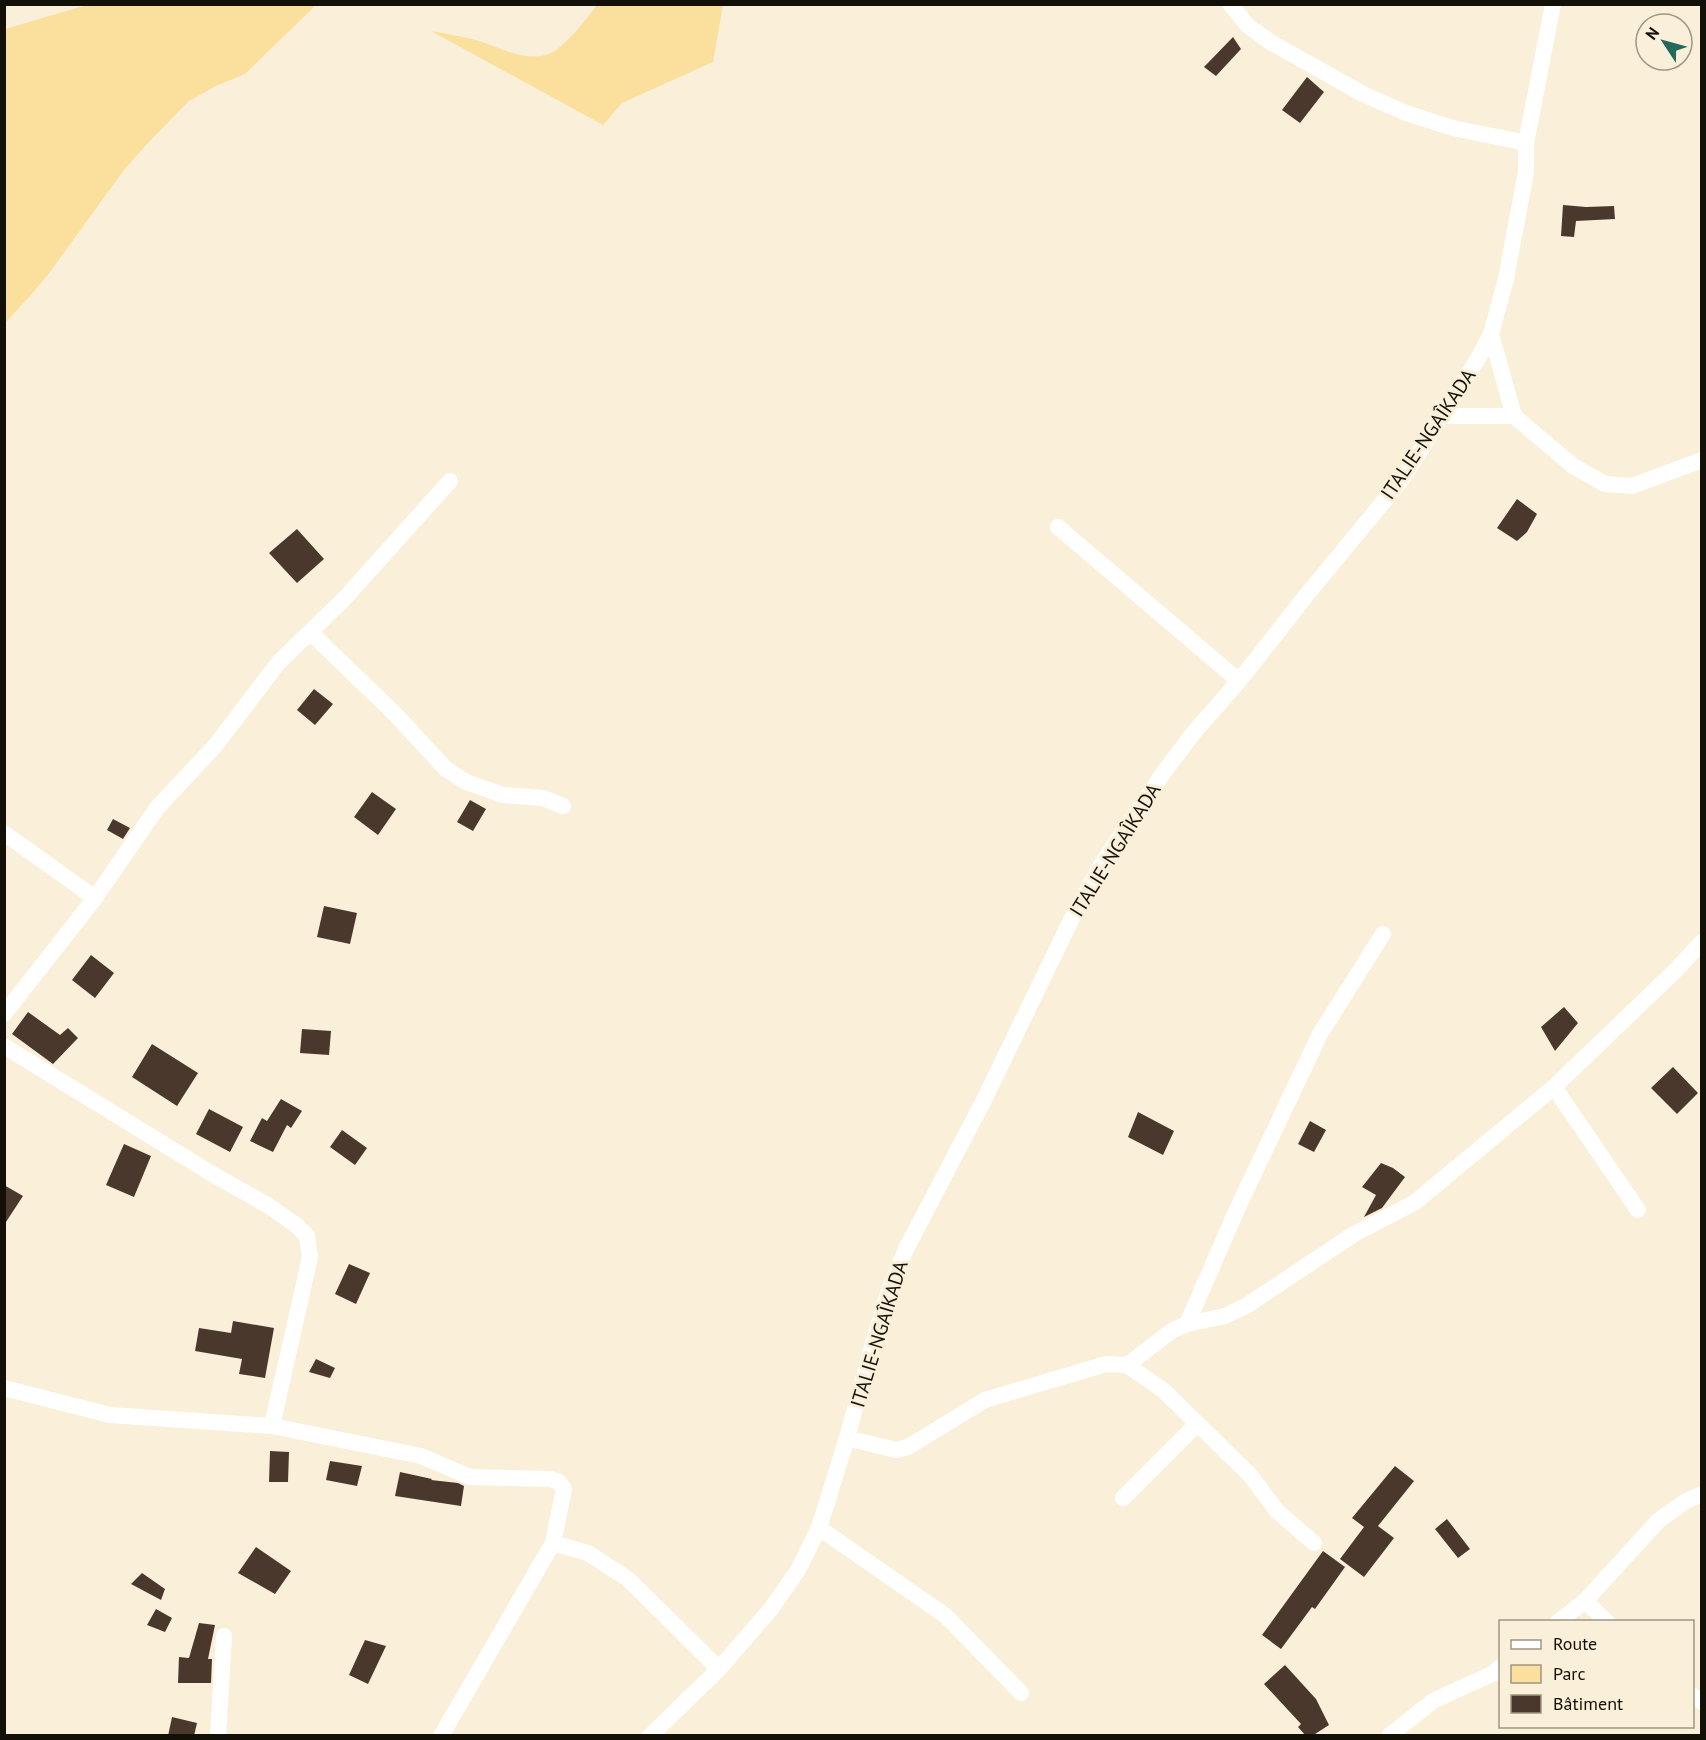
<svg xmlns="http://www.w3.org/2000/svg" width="1706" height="1740" font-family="'PT Sans',sans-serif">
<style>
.green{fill:#fbe09d}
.building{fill:#4b382d}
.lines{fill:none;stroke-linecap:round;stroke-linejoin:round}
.minor{stroke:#fff;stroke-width:16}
.labels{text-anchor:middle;stroke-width:6;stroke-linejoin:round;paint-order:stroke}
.street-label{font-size:20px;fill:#131008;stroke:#faf0d9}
</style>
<rect width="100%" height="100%" fill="#faf0d9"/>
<!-- green -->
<path class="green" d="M 598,4 L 723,5 L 713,62 L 622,103 L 603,125 L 431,31 C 446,34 461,36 476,40 C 500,47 529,65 553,52 C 568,43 587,18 598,4 Z
M 87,5 L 316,5 L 245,74 L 216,86 L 189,101 L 147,144 L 124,170 L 50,272 L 30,296 L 5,323 L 5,29 Z"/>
<!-- building -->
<path class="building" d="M 1233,37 L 1241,49 L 1216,76 L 1204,67 Z
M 1307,77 L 1324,92 L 1300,123 L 1282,110 Z
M 1563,205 L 1586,207 L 1614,206 L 1615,219 L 1576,221 L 1574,237 L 1561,236 Z
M 1517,499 L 1537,514 L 1527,532 L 1517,541 L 1497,528 Z
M 297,529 L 324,559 L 297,583 L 269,553 Z
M 314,689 L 333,704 L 315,725 L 297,710 Z
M 372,792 L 396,809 L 378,835 L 354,817 Z
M 470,800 L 486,809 L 473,831 L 457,822 Z
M 113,819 L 130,828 L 123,839 L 107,830 Z
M 324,906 L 357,913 L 350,944 L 317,937 Z
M 91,955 L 114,973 L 95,998 L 72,980 Z
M 1564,1007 L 1578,1023 L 1555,1051 L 1541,1027 Z
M 28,1012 L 60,1035 L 68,1028 L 78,1038 L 53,1064 L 12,1034 Z
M 302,1029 L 331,1031 L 329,1055 L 300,1053 Z
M 152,1044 L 198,1073 L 177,1106 L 132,1077 Z
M 1673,1067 L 1698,1093 L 1677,1114 L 1651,1088 Z
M 281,1099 L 302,1111 L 291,1128 L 287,1125 L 273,1152 L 250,1141 L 262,1118 L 267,1121 Z
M 209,1109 L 243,1127 L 230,1152 L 196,1134 Z
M 1138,1112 L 1174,1131 L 1163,1155 L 1128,1137 Z
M 1310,1121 L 1326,1130 L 1314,1152 L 1298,1144 Z
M 342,1130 L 367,1148 L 355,1165 L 330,1147 Z
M 124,1144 L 151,1156 L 134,1197 L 106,1185 Z
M 1381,1163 L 1393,1168 L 1405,1177 L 1382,1208 L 1364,1217 L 1376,1195 L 1362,1187 Z
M 4,1185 L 23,1196 L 4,1225 Z
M 349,1264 L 370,1273 L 356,1304 L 335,1294 Z
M 233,1321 L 274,1328 L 265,1378 L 239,1374 L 242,1359 L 195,1351 L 199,1328 L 231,1333 Z
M 316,1359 L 335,1368 L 330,1378 L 309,1372 Z
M 270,1451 L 289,1452 L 288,1482 L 269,1482 Z
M 330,1461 L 362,1466 L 357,1486 L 326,1480 Z
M 1395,1466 L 1414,1481 L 1378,1526 L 1394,1538 L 1364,1577 L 1340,1559 L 1364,1527 L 1352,1518 Z
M 400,1472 L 432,1479 L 431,1480 L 458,1483 L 464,1486 L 461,1506 L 395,1496 Z
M 1447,1519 L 1470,1549 L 1458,1558 L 1435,1529 Z
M 256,1547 L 291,1571 L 275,1594 L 238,1573 Z
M 1323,1551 L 1345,1567 L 1315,1609 L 1312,1607 L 1281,1649 L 1262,1635 Z
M 142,1573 L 165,1589 L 161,1600 L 131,1584 Z
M 156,1609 L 172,1618 L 165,1632 L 147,1625 Z
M 199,1623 L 215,1625 L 208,1659 L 212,1659 L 211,1683 L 178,1683 L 179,1657 L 189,1658 Z
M 365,1640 L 386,1646 L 368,1684 L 349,1675 Z
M 1285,1665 L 1316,1699 L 1329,1725 L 1312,1736 L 1306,1736 L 1298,1727 L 1301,1724 L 1264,1684 Z
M 172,1717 L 197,1723 L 194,1736 L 168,1736 Z"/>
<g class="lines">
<!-- minor -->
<path class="minor" d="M 1230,4 L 1248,26 L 1272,43 L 1363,94 L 1406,113 L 1453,128 L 1526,143
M 1491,334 L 1514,416 L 1573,466 L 1605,484 L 1632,486 L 1702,460
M 1443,416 L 1514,416
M 1058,527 L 1239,681
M 310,632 L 394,713 L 446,769 L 466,782 L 503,795 L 543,798 L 563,806
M 4,833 L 95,898
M 4,1014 L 95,898 L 157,808 L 215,746 L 279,662 L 344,599 L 450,481
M 4,1046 L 214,1175 L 269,1206 L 296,1225 L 307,1236 L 310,1257 L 272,1426
M 1554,1087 L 1638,1210
M 1187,1324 L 1239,1205 L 1320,1034 L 1383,934
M 1127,1365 L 1173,1330 L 1187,1324 L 1225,1316 L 1246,1306 L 1354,1234 L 1414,1203 L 1554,1087 L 1676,970 L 1702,942
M 4,1388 L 110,1415 L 272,1426 L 421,1456 L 470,1477 L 551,1479 L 559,1482 L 564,1489 L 553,1543 L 441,1736
M 847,1438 L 896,1450 L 908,1447 L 985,1400 L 1106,1364 L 1127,1365 L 1163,1390 L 1250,1475 L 1277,1511 L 1314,1543
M 1123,1498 L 1197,1424
M 819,1528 L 946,1616 L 1021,1693
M 553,1543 L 588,1553 L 628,1579 L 719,1669
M 1585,1601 L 1607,1622
M 1558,1622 L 1585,1601 L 1659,1520 L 1686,1501 L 1702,1494
M 1692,1695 L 1702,1702
M 218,1736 L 224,1636
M 650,1736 L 719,1669 L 771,1609 L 798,1570 L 819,1528 L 847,1438 L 873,1343 L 889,1290 L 906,1249 L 983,1102 L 1072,918 L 1101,865 L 1164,772 L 1195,731 L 1239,681 L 1305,597 L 1403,478 L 1479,357 L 1491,334 L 1506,279 L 1526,172 L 1526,143 L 1553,4
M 1389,1736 L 1433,1701 L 1494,1673 L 1500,1667"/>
</g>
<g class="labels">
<!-- street labels -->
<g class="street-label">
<text transform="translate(1428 434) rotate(-56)" y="7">ITALIE-NGAÎKADA</text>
<text transform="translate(1115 850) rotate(-58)" y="7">ITALIE-NGAÎKADA</text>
<text transform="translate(879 1334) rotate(-73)" y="7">ITALIE-NGAÎKADA</text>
</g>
</g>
<!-- border -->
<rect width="1706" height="1740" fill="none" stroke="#131008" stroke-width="12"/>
<!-- legend -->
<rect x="1499" y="1620" width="195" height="108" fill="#faf0d9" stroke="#9e9685" stroke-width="1.5"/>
<rect x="1511" y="1640" width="30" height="9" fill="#ffffff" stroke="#9e9685" stroke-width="1.5"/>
<text x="1553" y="1650" font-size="18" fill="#131008">Route</text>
<rect x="1511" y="1665" width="30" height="18" fill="#fbe09d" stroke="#9e9685" stroke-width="1.5"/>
<text x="1553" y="1680" font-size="18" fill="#131008">Parc</text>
<rect x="1511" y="1695" width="30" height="18" fill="#4b382d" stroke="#9e9685" stroke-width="1.5"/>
<text x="1553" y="1710" font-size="18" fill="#131008">Bâtiment</text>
<!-- north arrow -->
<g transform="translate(1664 42) rotate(306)"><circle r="28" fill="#faf0d9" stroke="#9e9685" stroke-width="1.5"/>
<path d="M0-4.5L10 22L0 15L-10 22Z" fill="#24695c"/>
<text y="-9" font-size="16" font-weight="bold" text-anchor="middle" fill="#131008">N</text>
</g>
</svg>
